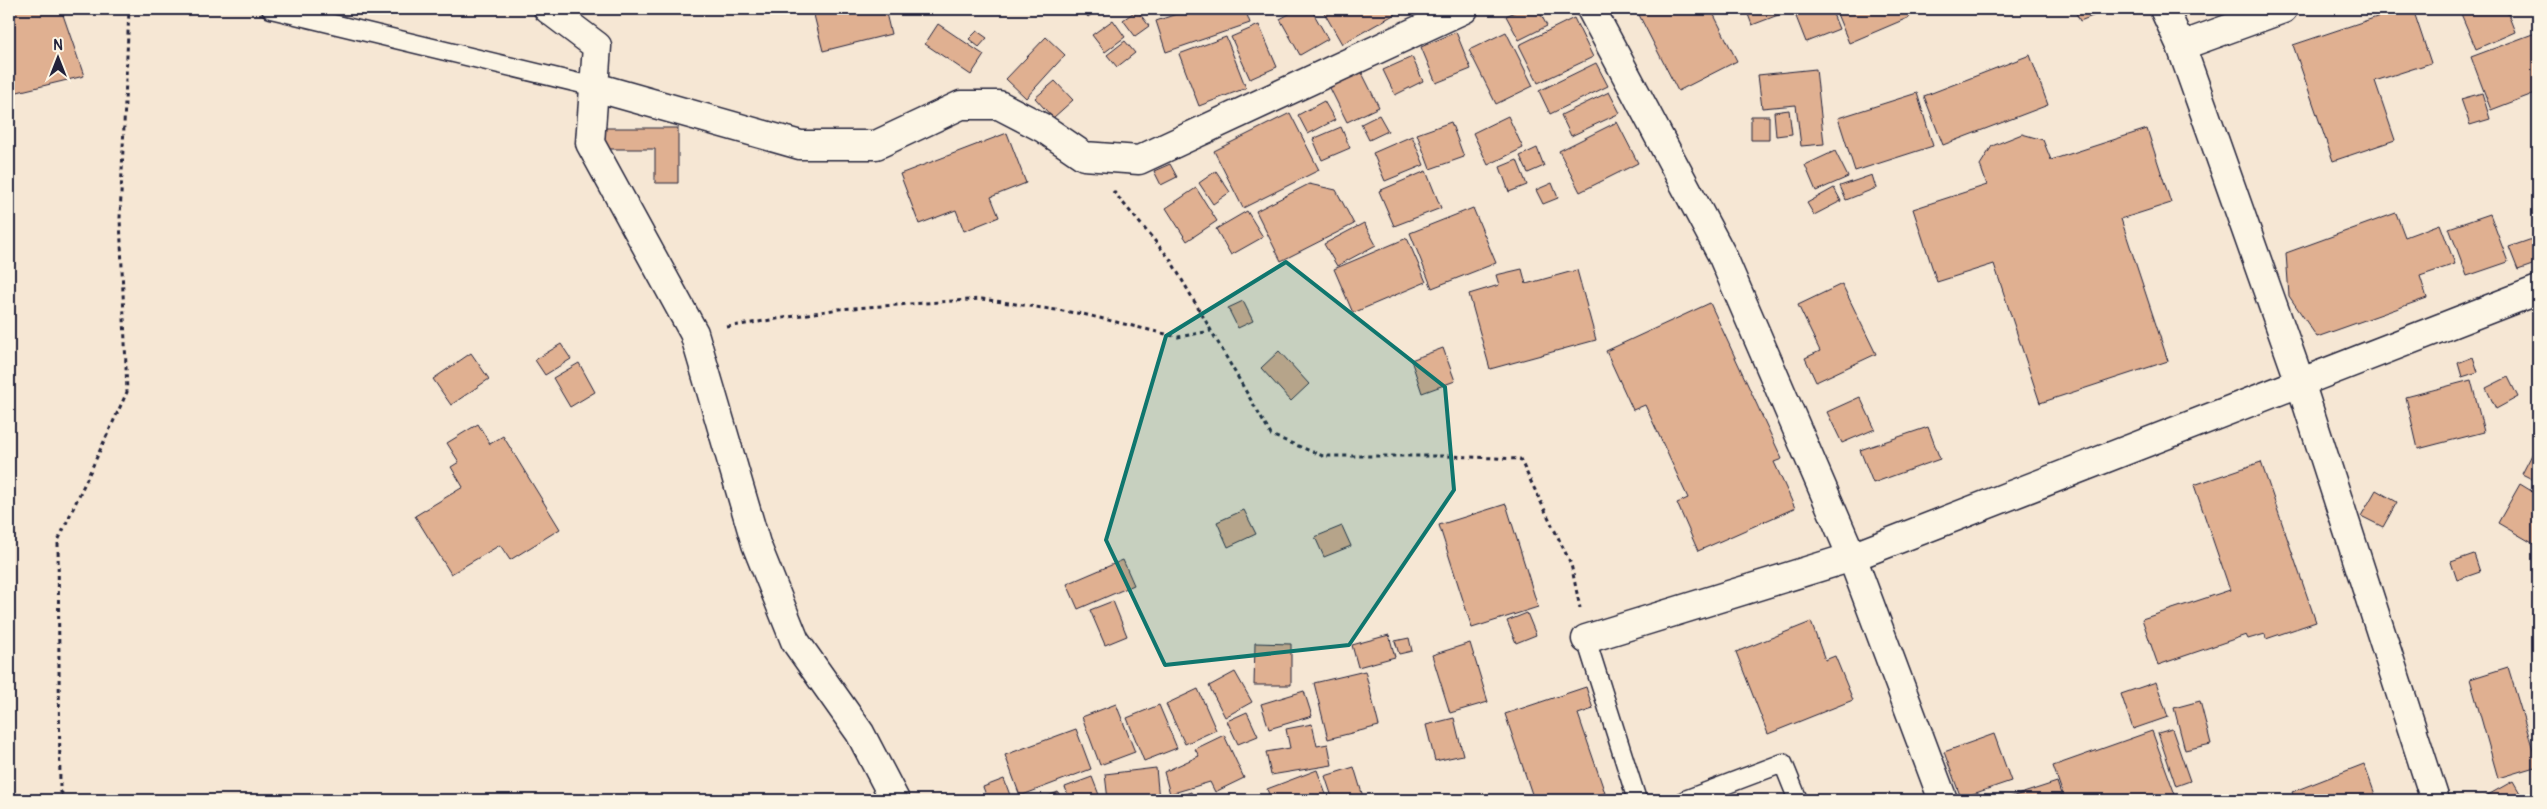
<svg xmlns="http://www.w3.org/2000/svg" width="2547" height="809" font-family="Pangolin,sans-serif">
<style>
.building{fill:#e0b091;stroke:#22223b}
.lines{fill:none;stroke-linecap:round;stroke-linejoin:round}
.lane-casing{stroke:#22223b;stroke-width:21}
.street-casing{stroke:#22223b;stroke-width:31}
.secondary-casing{stroke:#22223b;stroke-width:31}
.path{stroke:#22223b;stroke-width:3;stroke-dasharray:4 4;stroke-linecap:butt}
.lane{stroke:#fcf5e5;stroke-width:18}
.street{stroke:#fcf5e5;stroke-width:28}
.secondary{stroke:#fcf5e5;stroke-width:28}
.marked{fill:#0f766e;fill-opacity:0.2;stroke:#0f766e;stroke-width:4;stroke-linejoin:round}
</style>
<rect width="100%" height="100%" fill="#f6e7d4"/>
<filter id="ink" filterUnits="userSpaceOnUse"><feTurbulence type="fractalNoise" baseFrequency=".02" numOctaves="2"/><feDisplacementMap in="SourceGraphic" scale="10" xChannelSelector="R" yChannelSelector="G"/><feConvolveMatrix kernelMatrix="1 2 1 2 8 2 1 2 1" color-interpolation-filters="sRGB"/></filter>
<g filter="url(#ink)">
<!-- building -->
<path class="building" d="M 9,9 L 61,9 L 84,76 L 9,94 Z
M 820,9 L 885,9 L 891,34 L 823,51 L 813,11 Z
M 1081,9 L 1098,9 L 1088,17 Z
M 1191,9 L 1245,9 L 1250,23 L 1166,52 L 1156,21 Z
M 1298,9 L 1311,9 L 1328,39 L 1300,55 L 1280,19 Z
M 1322,9 L 1395,9 L 1397,13 L 1342,44 Z
M 1521,9 L 1538,9 L 1547,26 L 1519,40 L 1506,16 Z
M 1636,9 L 1711,9 L 1737,61 L 1678,91 Z
M 1746,9 L 1785,9 L 1786,12 L 1752,25 Z
M 1793,9 L 1831,9 L 1839,29 L 1806,42 Z
M 1835,9 L 1906,9 L 1910,17 L 1849,43 Z
M 2074,9 L 2104,9 L 2105,11 L 2080,21 Z
M 2401,9 L 2413,9 L 2431,63 L 2375,81 L 2395,140 L 2333,161 L 2293,45 Z
M 2459,9 L 2506,9 L 2515,32 L 2476,49 Z
M 1137,10 L 1149,26 L 1135,36 L 1123,20 Z
M 1574,18 L 1593,57 L 1538,83 L 1519,45 Z
M 1113,20 L 1125,37 L 1105,52 L 1092,35 Z
M 938,24 L 984,55 L 971,75 L 925,44 Z
M 1259,25 L 1277,67 L 1250,79 L 1231,37 Z
M 977,31 L 987,38 L 979,47 L 969,39 Z
M 1456,32 L 1471,69 L 1436,83 L 1421,47 Z
M 1506,32 L 1533,86 L 1496,104 L 1469,50 Z
M 2538,32 L 2538,92 L 2491,110 L 2471,57 Z
M 1046,37 L 1065,55 L 1026,98 L 1006,79 Z
M 1226,37 L 1246,88 L 1199,106 L 1179,54 Z
M 1125,41 L 1135,53 L 1117,67 L 1107,55 Z
M 2030,55 L 2048,105 L 1943,145 L 1924,96 Z
M 1412,57 L 1423,81 L 1395,95 L 1383,70 Z
M 1596,63 L 1608,86 L 1550,114 L 1539,91 Z
M 1360,69 L 1379,107 L 1347,122 L 1328,84 Z
M 1816,69 L 1824,144 L 1801,146 L 1796,105 L 1762,108 L 1758,75 Z
M 1055,81 L 1073,100 L 1053,118 L 1035,98 Z
M 1609,92 L 1620,113 L 1571,136 L 1561,115 Z
M 1917,93 L 1933,146 L 1855,171 L 1838,118 Z
M 2482,93 L 2490,119 L 2470,125 L 2461,99 Z
M 1324,101 L 1335,120 L 1308,134 L 1298,115 Z
M 9,104 L 15,123 L 9,125 Z
M 1789,110 L 1792,134 L 1776,136 L 1774,112 Z
M 1290,113 L 1319,170 L 1243,208 L 1214,151 Z
M 1379,115 L 1388,131 L 1369,140 L 1361,124 Z
M 1508,116 L 1523,148 L 1488,165 L 1473,133 Z
M 1751,116 L 1769,116 L 1769,140 L 1751,140 Z
M 1451,122 L 1464,157 L 1430,169 L 1417,134 Z
M 1617,122 L 1638,163 L 1580,192 L 1559,151 Z
M 1341,127 L 1350,148 L 1322,160 L 1313,139 Z
M 602,128 L 678,128 L 678,183 L 655,183 L 655,149 L 602,149 Z
M 2147,129 L 2171,203 L 2121,219 L 2168,361 L 2040,403 L 1994,264 L 1937,282 L 1913,209 L 1987,185 L 1980,165 L 1992,146 L 2022,134 L 2043,140 L 2051,160 Z
M 1007,133 L 1026,183 L 991,197 L 999,217 L 964,231 L 956,210 L 919,224 L 900,174 Z
M 1412,136 L 1424,165 L 1385,181 L 1373,153 Z
M 1537,148 L 1544,166 L 1528,173 L 1520,156 Z
M 1835,151 L 1848,177 L 1816,191 L 1805,165 Z
M 1517,160 L 1527,185 L 1509,192 L 1500,167 Z
M 1170,164 L 1177,177 L 1161,185 L 1154,171 Z
M 1216,171 L 1230,192 L 1213,204 L 1199,183 Z
M 1426,171 L 1441,208 L 1394,226 L 1379,191 Z
M 1872,175 L 1876,188 L 1846,200 L 1840,186 Z
M 1552,183 L 1558,198 L 1543,204 L 1536,190 Z
M 1309,184 L 1336,190 L 1354,224 L 1281,261 L 1256,211 Z
M 1196,188 L 1217,221 L 1187,241 L 1166,208 Z
M 1834,188 L 1841,201 L 1814,215 L 1807,203 Z
M 1473,208 L 1496,263 L 1432,288 L 1410,233 Z
M 1247,211 L 1263,237 L 1231,255 L 1216,229 Z
M 2396,213 L 2405,237 L 2440,224 L 2455,264 L 2420,276 L 2427,298 L 2317,337 L 2289,296 L 2286,253 Z
M 2490,214 L 2508,262 L 2467,276 L 2449,228 Z
M 1364,223 L 1376,245 L 1337,266 L 1324,244 Z
M 2538,237 L 2538,263 L 2518,270 L 2509,247 Z
M 1407,238 L 1426,282 L 1353,313 L 1334,269 Z
M 1522,269 L 1526,284 L 1577,270 L 1596,340 L 1490,369 L 1469,294 L 1499,285 L 1496,275 Z
M 1842,284 L 1876,354 L 1816,382 L 1805,358 L 1820,351 L 1798,305 Z
M 1243,301 L 1253,321 L 1238,328 L 1228,308 Z
M 1710,303 L 1782,459 L 1774,462 L 1795,508 L 1698,551 L 1677,503 L 1688,498 L 1645,405 L 1633,410 L 1606,351 Z
M 561,344 L 571,359 L 545,375 L 535,360 Z
M 1443,348 L 1455,381 L 1422,393 L 1411,360 Z
M 1279,351 L 1309,384 L 1291,401 L 1261,368 Z
M 471,353 L 489,379 L 451,405 L 433,379 Z
M 2473,357 L 2478,372 L 2462,377 L 2458,363 Z
M 579,363 L 595,392 L 570,407 L 553,378 Z
M 2508,377 L 2518,397 L 2496,409 L 2486,388 Z
M 2471,380 L 2484,432 L 2418,449 L 2406,397 Z
M 1860,397 L 1875,429 L 1842,443 L 1827,412 Z
M 478,424 L 490,444 L 503,436 L 560,529 L 510,560 L 500,545 L 451,574 L 415,516 L 463,487 L 451,467 L 459,462 L 447,443 Z
M 1928,427 L 1940,459 L 1873,483 L 1860,450 Z
M 2538,443 L 2538,482 L 2522,474 Z
M 2261,462 L 2316,622 L 2266,639 L 2265,634 L 2248,639 L 2246,635 L 2158,665 L 2142,619 L 2230,590 L 2194,485 Z
M 2520,484 L 2538,495 L 2538,537 L 2534,544 L 2498,523 Z
M 2376,490 L 2397,502 L 2383,527 L 2361,516 Z
M 1506,504 L 1538,607 L 1472,628 L 1439,525 Z
M 1244,510 L 1256,534 L 1228,547 L 1217,522 Z
M 1342,526 L 1351,546 L 1324,557 L 1315,537 Z
M 2474,554 L 2480,572 L 2457,580 L 2451,562 Z
M 1123,560 L 1134,585 L 1078,609 L 1067,584 Z
M 1113,601 L 1127,636 L 1105,645 L 1090,610 Z
M 1527,613 L 1536,635 L 1516,643 L 1507,621 Z
M 1811,622 L 1825,660 L 1835,656 L 1853,700 L 1768,734 L 1736,652 Z
M 1389,635 L 1395,657 L 1358,667 L 1352,645 Z
M 1409,638 L 1412,651 L 1399,654 L 1395,641 Z
M 1255,643 L 1291,644 L 1291,685 L 1254,685 Z
M 1470,643 L 1488,702 L 1450,713 L 1432,655 Z
M 2508,667 L 2538,766 L 2498,778 L 2470,679 Z
M 1365,671 L 1379,726 L 1328,739 L 1314,683 Z
M 1235,672 L 1252,702 L 1225,717 L 1209,686 Z
M 2156,682 L 2168,717 L 2133,729 L 2121,694 Z
M 1586,687 L 1593,709 L 1578,714 L 1605,793 L 1584,800 L 1534,800 L 1505,714 Z
M 1198,689 L 1216,730 L 1185,744 L 1166,704 Z
M 1304,691 L 1312,716 L 1269,729 L 1261,704 Z
M 2200,701 L 2211,744 L 2185,750 L 2174,708 Z
M 1116,704 L 1135,752 L 1100,765 L 1082,717 Z
M 1159,705 L 1177,748 L 1144,761 L 1127,718 Z
M 1247,712 L 1258,736 L 1238,744 L 1227,721 Z
M 1454,718 L 1463,755 L 1435,761 L 1426,725 Z
M 1312,724 L 1317,746 L 1328,744 L 1332,765 L 1271,775 L 1266,752 L 1290,748 L 1286,729 Z
M 1076,729 L 1091,769 L 1020,796 L 1005,755 Z
M 2172,729 L 2190,781 L 2176,786 L 2158,733 Z
M 2152,731 L 2177,800 L 2065,800 L 2053,766 Z
M 1994,734 L 2011,781 L 1961,798 L 1944,752 Z
M 1224,735 L 1244,778 L 1215,792 L 1210,782 L 1170,794 L 1164,772 L 1199,756 L 1195,749 Z
M 2364,764 L 2377,800 L 2295,800 L 2292,792 Z
M 1354,767 L 1364,800 L 1333,800 L 1325,776 Z
M 1156,768 L 1159,800 L 1108,800 L 1105,774 Z
M 1317,770 L 1328,800 L 1271,800 L 1267,789 Z
M 1092,777 L 1101,800 L 1070,800 L 1065,787 Z
M 1004,779 L 1011,798 L 988,800 L 983,787 Z
M 2513,781 L 2524,800 L 2479,800 Z
M 2057,782 L 2063,800 L 2002,800 Z
M 1058,792 L 1062,800 L 1038,800 Z
M 1191,792 L 1194,800 L 1166,800 Z"/>
<g class="lines">
<!-- lane casing -->
<g class="lane-casing">
<path id="lane" d="M 271,9 L 595,87
M 1586,639 L 1637,800
M 1685,800 L 1783,763 L 1798,800"/>
</g>
<!-- street casing -->
<g class="street-casing">
<path id="street" d="M 548,9 L 597,46 L 590,143 L 694,333 L 756,544 L 795,641 L 860,733 L 895,800
M 2164,9 L 2181,46 L 2300,382 L 2435,800
M 2181,46 L 2283,9
M 595,87 L 800,145 L 876,145 L 961,105 L 999,105 L 1043,128 L 1084,156 L 1139,160 L 1464,9
M 1586,639 L 1852,557 L 2538,290"/>
</g>
<!-- secondary casing -->
<g class="secondary-casing">
<path id="secondary" d="M 1591,9 L 1723,257 L 1852,557 L 1943,800"/>
</g>
<!-- path -->
<path class="path" d="M 1113,191 L 1170,259 L 1271,435 L 1323,456 L 1448,456 L 1520,459 L 1571,564 L 1580,608
M 727,327 L 839,309 L 982,299 L 1083,314 L 1178,337 L 1211,331
M 68,800 L 60,791 L 58,541 L 127,392 L 120,218 L 129,9"/>
<!-- lane -->
<use href="#lane" class="lane"/>
<!-- street -->
<use href="#street" class="street"/>
<!-- secondary -->
<use href="#secondary" class="secondary"/>
</g>
</g>
<!-- marked area -->
<path class="marked" d="M 1286,262 L 1445,387 L 1454,490 L 1349,645 L 1165,665 L 1106,540 L 1166,336 Z"/>
<!-- margin -->
<rect width="2547" height="809" fill="none" stroke="#fcf5e5" stroke-width="30"/>
<rect x="15" y="15" width="2517" height="779" fill="none" stroke="#22223b" stroke-width="2" filter="url(#ink)"/>
<!-- north arrow -->
<g transform="translate(58 58)" stroke="#fcf5e5" stroke-width="4" paint-order="stroke">
<path d="M0-4L9 19L0 12L-9 19Z" fill="#22223b"/>
<text y="-8" font-size="14" font-weight="bold" text-anchor="middle" fill="#22223b">N</text>
</g>
</svg>
